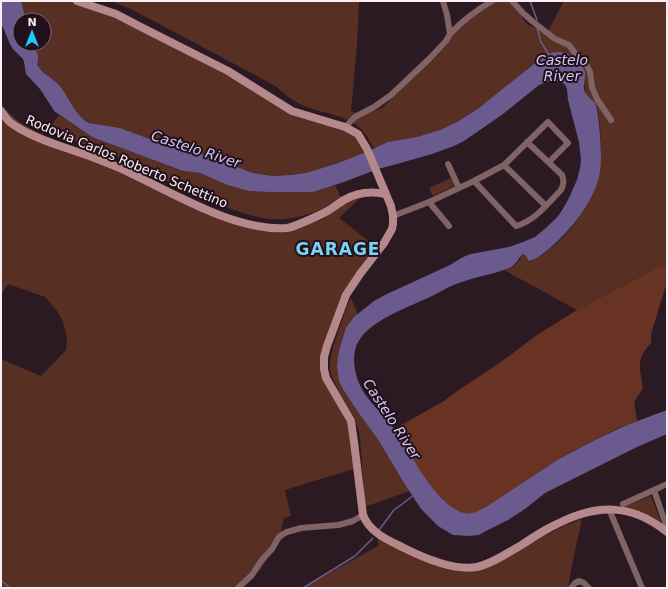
<svg xmlns="http://www.w3.org/2000/svg" width="668" height="589" font-family="'DejaVu Sans',sans-serif">
<style>
.green{fill:#572f23}
.forest{fill:#693323}
.water{fill:#6b5a8d}
.lines{fill:none;stroke-linecap:round;stroke-linejoin:round}
.stream{stroke:#6b5a8d;stroke-width:1.5}
.street{stroke:#7f6365;stroke-width:6}
.secondary{stroke:#b5888c;stroke-width:8}
.labels{text-anchor:middle;stroke-width:4;stroke-linejoin:round;paint-order:stroke}
.street-label{font-size:13px;fill:#fbeef4;stroke:#22111a}
.water-label{font-size:14px;font-style:italic;fill:#d4c6f6;stroke:#22111a}
.district-label{font-size:17px;font-weight:bold;letter-spacing:1px;fill:#78d3f6;stroke:#22111a}
</style>
<rect width="100%" height="100%" fill="#2c1a23"/>
<!-- green -->
<path class="green" d="M 21,1 L 76,1 L 105,9 L 289,108 L 353,134 L 366,153 L 335,164 L 306,173 L 290,175 L 273,176 L 253,173 L 205,155 L 150,139 L 120,128 L 89,123 L 81,118 L 57,83 L 40,69 L 37,65 L 39,58 L 32,44 L 44,44 L 44,20 L 26,20 Z
M 110,1 L 357,1 L 359,2 L 357,45 L 351,112 L 365,114 L 382,108 L 419,72 L 463,20 L 494,1 L 515,1 L 523,19 L 529,26 L 548,31 L 564,1 L 667,1 L 667,268 L 662,265 L 577,310 L 504,270 C 509,268 514,267 517,263 C 520,260 520,257 523,254 L 525,255 L 526,258 L 531,261 C 562,246 589,210 598,178 C 603,164 601,123 597,109 C 595,101 587,99 585,92 C 584,89 585,86 584,83 C 584,78 582,66 579,62 C 577,59 573,57 570,55 C 566,53 559,52 555,53 C 539,56 523,73 511,83 C 494,97 476,111 457,122 C 431,136 401,141 374,149 C 371,144 369,139 366,135 C 351,113 322,115 300,104 C 291,100 283,92 275,86 C 270,83 264,80 259,77 L 131,9 Z
M 1,103 L 5,109 L 19,122 L 37,132 L 142,180 L 258,228 L 299,227 L 323,219 L 337,208 L 353,200 L 360,198 L 339,218 L 378,248 L 333,322 L 324,381 L 347,423 L 350,431 L 354,469 L 285,490 L 291,516 L 284,518 L 279,538 L 261,569 L 241,588 L 1,588 L 1,359 L 41,376 L 66,350 L 67,338 L 63,322 L 57,311 L 45,297 L 8,284 L 1,295 Z
M 59,115 L 92,137 L 183,171 L 200,173 L 227,185 L 238,188 L 270,192 L 313,192 L 335,185 L 341,198 L 318,211 L 299,217 L 285,219 L 267,219 L 249,215 L 220,205 L 187,191 L 114,155 L 75,141 L 48,129 Z
M 451,178 L 454,186 L 433,196 L 429,188 Z
M 351,298 L 358,314 C 349,322 343,335 340,347 L 360,415 L 379,441 L 409,491 L 365,507 L 360,438 L 358,429 L 355,420 L 340,393 L 332,377 L 330,369 L 330,362 L 333,347 L 348,303 Z
M 651,496 L 661,522 L 652,517 L 623,507 Z
M 582,519 L 574,555 L 568,588 L 303,588 L 378,546 L 378,538 L 459,571 L 514,552 L 566,525 Z"/>
<!-- forest -->
<path class="forest" d="M 662,265 L 667,268 L 667,282 L 651,334 L 651,343 L 643,353 L 640,361 L 640,371 L 643,388 L 634,402 L 637,421 C 618,428 599,437 582,447 C 574,451 565,455 558,460 C 539,472 521,485 502,497 C 494,502 485,508 476,512 C 472,514 466,514 461,513 C 436,504 408,451 394,429 L 444,401 L 463,387 L 486,372 L 505,359 L 529,341 L 534,337 L 577,310 Z"/>
<!-- water -->
<path class="water" d="M 1,1 L 21,1 L 26,20 L 20,20 L 20,44 L 32,44 C 35,53 41,53 37,65 C 42,73 51,77 58,84 C 69,96 74,115 89,123 L 120,128 L 150,139 L 205,155 L 253,173 L 273,176 L 290,175 L 306,173 L 338,163 L 364,153 L 388,142 L 417,137 L 440,130 L 457,122 L 479,108 L 540,59 C 543,57 547,54 551,53 C 564,49 581,58 585,72 C 586,77 583,84 584,90 C 586,95 590,98 594,102 C 597,106 597,111 598,116 C 600,131 603,162 599,177 C 592,204 571,230 550,248 C 544,253 537,259 529,261 L 525,255 L 523,254 C 518,258 517,264 511,267 C 496,274 478,276 462,282 C 451,285 442,291 432,296 C 411,306 373,319 360,339 C 353,348 353,363 356,374 C 361,396 379,409 392,426 C 410,450 432,501 461,512 C 470,516 478,511 486,507 L 559,459 L 595,440 L 627,425 L 667,410 L 667,434 L 637,447 L 545,493 L 525,509 L 508,520 L 486,531 L 479,535 L 469,536 L 453,535 L 438,526 L 421,509 L 404,483 L 379,441 L 360,415 L 343,389 L 339,381 L 337,366 L 338,357 L 340,347 L 346,328 L 354,317 L 374,301 L 387,294 L 450,265 L 463,257 L 471,254 L 509,247 L 523,242 L 535,237 L 547,227 L 559,215 L 568,200 L 577,180 L 580,168 L 581,160 L 579,142 L 568,100 L 567,89 L 565,85 L 563,83 L 556,81 L 547,82 L 539,85 L 503,114 L 464,141 L 454,146 L 432,154 L 397,164 L 378,169 L 344,182 L 313,192 L 270,192 L 249,191 L 227,185 L 200,173 L 183,171 L 92,137 L 60,115 L 55,112 L 40,89 L 26,74 L 24,62 L 23,59 L 13,49 L 10,44 L 1,23 Z"/>
<g class="lines">
<!-- stream -->
<path class="stream" d="M 530,1 L 537,20
M 537,28 L 541,42 L 549,55
M 379,530 L 394,510 L 414,495
M 1,580 L 10,588
M 303,588 L 355,556 L 373,538"/>
<!-- street -->
<path class="street" d="M 512,1 L 523,13 L 532,21 L 555,39 L 569,45 L 577,56 L 586,64 L 590,72 L 592,87 L 597,99 L 611,120
M 450,34 C 463,20 475,11 492,1
M 345,127 L 355,117 L 374,107 L 391,95 L 429,59 L 446,41 L 450,34 L 447,15 L 443,1
M 448,164 L 459,188
M 504,165 L 545,205
M 474,181 L 516,226 C 535,221 548,203 561,190 C 564,184 564,181 562,175 L 527,142
M 429,202 L 449,226
M 393,216 L 429,202 L 474,181 L 504,165 L 548,122 L 568,143 L 549,162
M 654,490 L 667,528
M 623,504 L 654,490 L 667,484
M 609,509 L 642,588
M 238,588 L 252,575 L 261,561 L 272,549 L 279,537 L 283,534 L 287,532 L 301,528 L 338,525 L 346,523 L 353,521 L 363,515
M 571,588 L 575,583 L 579,581 L 584,583 L 589,588"/>
<!-- secondary -->
<path class="secondary" d="M 77,1 L 116,14 L 139,26 L 228,71 L 292,111 L 345,127 L 358,134 L 367,149 L 391,206 L 393,216 L 393,224 L 392,229 L 384,243 L 360,274 L 346,295 L 327,346 L 324,357 L 324,369 L 326,378 L 351,421 L 354,442 L 363,515 C 370,533 388,540 404,548 C 424,558 455,571 477,567 C 492,564 507,553 520,546 C 532,538 544,530 557,524 C 596,504 631,503 667,532
M 1,111 C 4,115 7,120 11,123 C 26,134 45,141 63,147 C 82,153 101,160 120,168 C 168,190 234,232 287,228 C 293,227 299,224 304,222 C 313,218 321,215 329,210 C 334,207 339,203 344,200 C 356,193 371,191 385,194"/>
</g>
<g class="labels">
<!-- street labels -->
<g class="street-label">
<text transform="translate(127 161) rotate(23)" y="5">Rodovia Carlos Roberto Schettino</text>
</g>
<!-- water labels -->
<g class="water-label">
<text x="562" y="65">Castelo<tspan x="562" dy="16">River</tspan></text>
<text transform="translate(196 149) rotate(18)" y="5">Castelo River</text>
<text transform="translate(392 419) rotate(57)" y="5">Castelo River</text>
</g>
<!-- district labels -->
<g class="district-label">
<text x="338" y="255">GARAGE</text>
</g>
</g>
<!-- border -->
<rect width="668" height="589" fill="none" stroke="#fbeef4" stroke-width="4"/>
<!-- north arrow -->
<g transform="translate(32 32)"><circle r="19" fill="#22111a" stroke="#796971"/>
<path d="M0-3L7 15L0 10L-7 15Z" fill="#18cafc"/>
<text y="-6" font-size="11" font-weight="bold" text-anchor="middle" fill="#fbeef4">N</text>
</g>
</svg>
